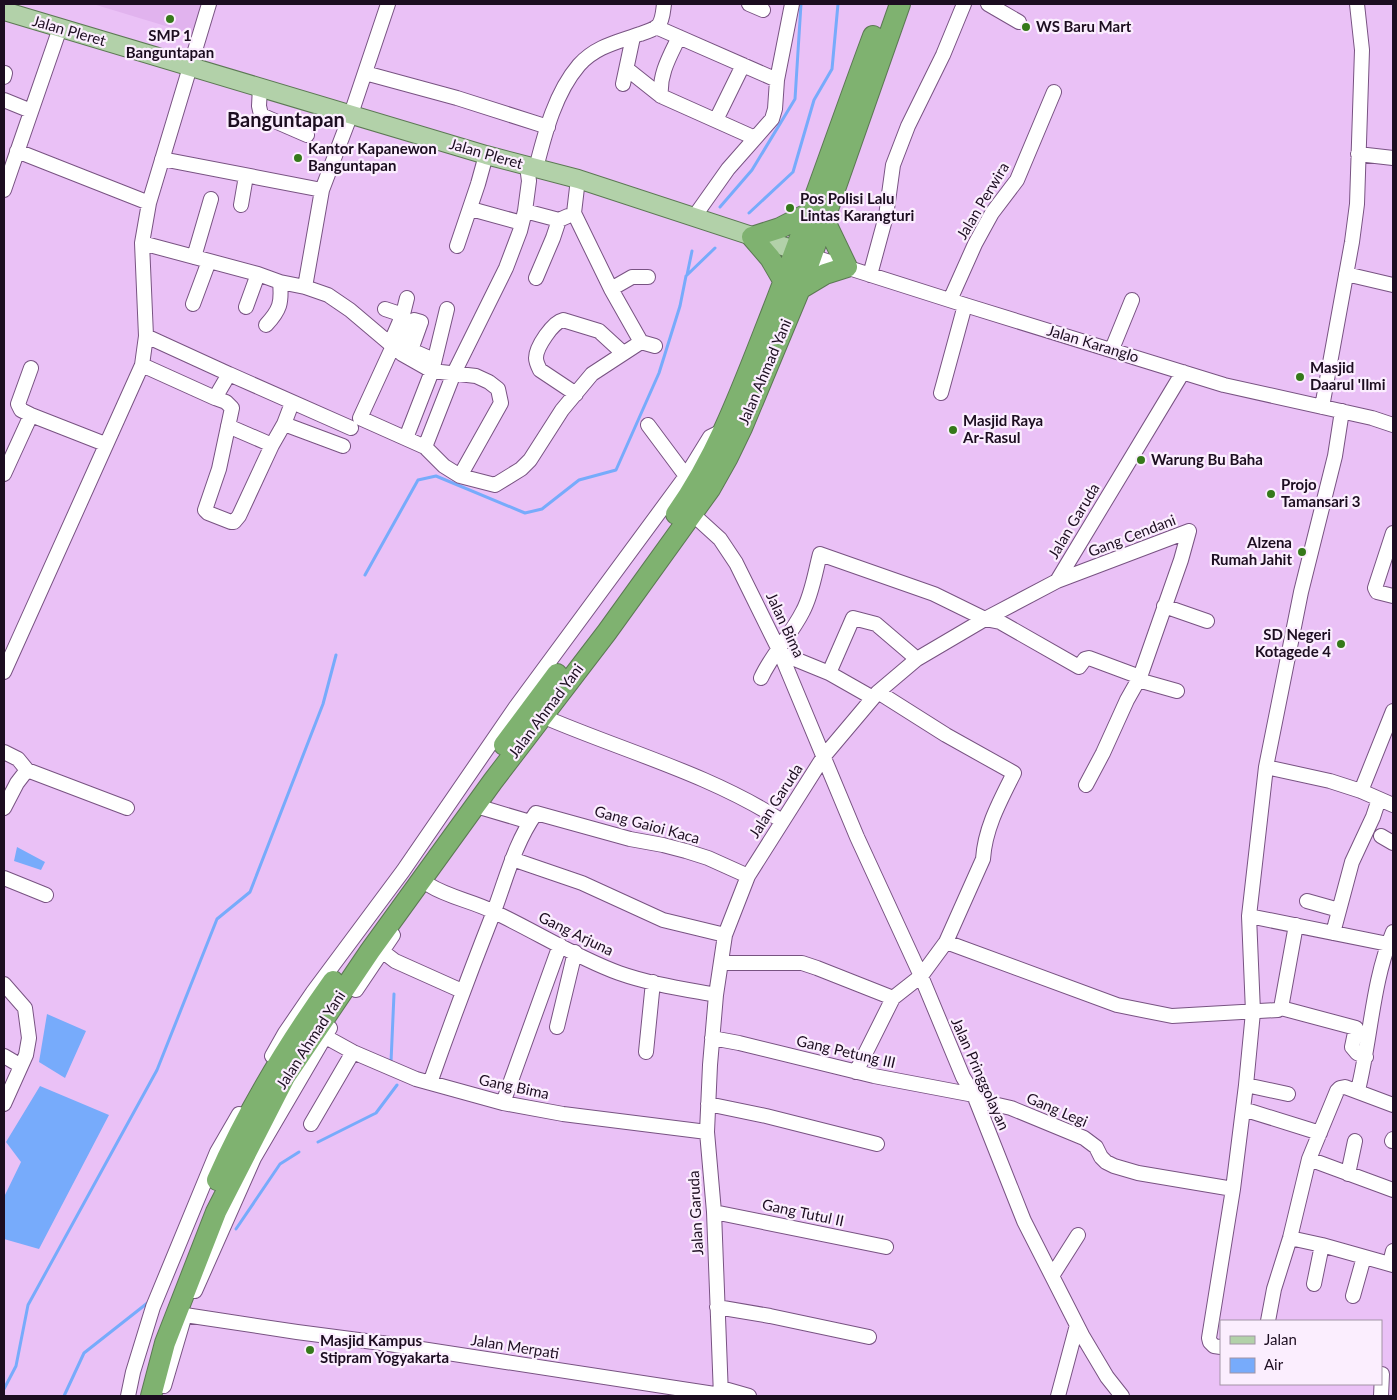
<svg xmlns="http://www.w3.org/2000/svg" width="1397" height="1400" font-family="Lato,sans-serif">
<style>
.built{fill:#e1b3ee}
.water{fill:#77abfb}
.lines{fill:none;stroke-linecap:round;stroke-linejoin:round}
.stream{stroke:#77abfb;stroke-width:3}
.minor-casing{stroke:#785382;stroke-width:16}
.major-casing{stroke:#5c7854;stroke-width:20}
.highway-casing{stroke:#5c7854;stroke-width:22}
.minor{stroke:#fff;stroke-width:14}
.major{stroke:#b2d1a9;stroke-width:18}
.highway{stroke:#7fb270;stroke-width:20}
.poi-dot{fill:#35791a;stroke:#fbeefe;stroke-width:2}
.labels{text-anchor:middle;stroke-width:4.5;stroke-linejoin:round;paint-order:stroke}
.poi-label{font-size:15px;font-weight:bold;fill:#1c0d20;stroke:#fbeefe;text-anchor:start}
.street-label{font-size:15px;fill:#1c0d20;stroke:#fbeefe}
.district-label{font-size:20px;font-weight:bold;fill:#1c0d20;stroke:#fbeefe}
</style>
<rect width="100%" height="100%" fill="#eac1f6"/>
<!-- built -->
<path class="built" d="M 93,4 L 202,4 L 192,34 Z"/>
<!-- water -->
<path class="water" d="M 17,847 L 45,862 L 41,870 L 14,861 Z
M 47,1014 L 86,1031 L 65,1078 L 39,1062 Z
M 40,1086 L 109,1115 L 39,1249 L 4,1239 L 4,1197 L 21,1162 L 6,1142 Z"/>
<g class="lines">
<!-- stream -->
<path class="stream" d="M 720,207 L 752,170 L 795,99 L 801,4
M 749,213 L 793,172 L 814,100 L 832,69 L 838,4
M 687,275 L 692,251
M 365,575 L 418,480 L 436,476 L 525,513 L 542,509 L 579,480 L 616,470 L 659,373 L 680,306 L 686,276 L 715,248
M 391,1062 L 394,994
M 318,1142 L 376,1113 L 397,1085
M 236,1229 L 280,1164 L 299,1152
M 4,1389 L 16,1366 L 28,1305 L 157,1070 L 217,919 L 250,892 L 323,704 L 336,655
M 64,1396 L 84,1353 L 150,1301"/>
<!-- minor casing -->
<g class="minor-casing">
<path id="minor" d="M 749,4 L 763,10
M 988,4 L 1019,22
M 656,27 L 777,80 L 775,109 L 772,119 L 728,169 L 694,217
M 679,37 C 670,56 659,74 661,96 L 755,138
M 627,69 L 661,96
M 365,73 L 457,98 L 548,127
M 4,77 L 5,73
M 777,80 L 792,4
M 623,84 L 633,37
M 260,87 L 259,106 L 261,115 L 307,135
M 4,100 L 31,111
M 716,120 L 743,65
M 17,151 L 149,203
M 1358,154 L 1393,158
M 162,159 L 322,190
M 536,168 C 545,133 555,93 579,65 C 596,46 618,42 640,34 C 646,32 653,30 658,26 C 663,20 663,11 664,4
M 4,190 L 60,28
M 241,205 L 246,176
M 471,209 L 522,223
M 525,211 L 559,220 L 568,216
M 142,243 L 258,274 L 280,282 L 305,287 L 328,295 L 350,310 L 402,354 L 432,371 L 476,376 L 489,382 L 498,389 L 501,403 L 460,476
M 457,246 L 478,184 L 486,155
M 811,256 L 965,305 L 1224,385 L 1372,418 L 1393,425
M 194,257 L 211,199
M 1346,274 L 1393,285
M 870,275 L 886,216 L 893,165 L 908,126 L 943,55 L 964,4
M 536,278 L 553,238 L 559,220
M 305,287 L 322,190 L 351,114 L 388,4
M 611,289 L 632,277 L 648,277
M 950,300 L 975,244 L 992,213 L 1017,180 L 1054,92
M 193,304 L 209,261
M 246,307 L 258,274
M 385,309 L 403,315
M 266,325 C 280,310 282,303 280,282
M 146,336 L 229,374
M 641,342 L 655,346
M 390,344 L 403,314 L 407,298
M 393,346 L 360,418 L 425,447 L 444,466 L 460,476 L 495,485 L 521,469 L 530,460 L 562,410 L 592,374 L 641,342 L 611,289 L 574,213 L 578,179
M 1112,349 L 1132,300
M 400,352 L 414,320 L 421,322 L 411,350 L 427,357
M 142,365 L 215,398 L 229,374 L 351,428
M 31,368 L 18,404 L 21,410 L 31,415 L 105,444
M 941,393 L 965,305
M 576,394 L 540,370 C 538,366 536,362 536,358 C 536,347 553,322 563,320 L 599,331 L 623,353
M 215,398 L 226,402 L 232,408 L 219,469 L 205,510 L 208,513 L 231,522 L 234,522 L 239,516 L 272,445 L 284,424 L 292,403
M 1322,407 L 1352,242 L 1357,204 L 1362,50 L 1357,4
M 284,424 L 343,446
M 648,425 L 686,476
M 228,426 L 272,445
M 406,438 L 432,371 L 447,309
M 425,447 L 454,373 L 506,268 L 520,231 L 525,211 L 529,181 L 527,166
M 4,474 L 31,415
M 698,519 L 720,539 L 736,563 L 779,650 L 857,837 L 921,976 L 963,1077 L 974,1095 L 1024,1221 L 1082,1335 L 1107,1377 L 1122,1396
M 1393,533 L 1375,588 L 1377,592 L 1393,596
M 1057,581 L 1189,531
M 1164,606 L 1207,621
M 780,653 L 829,673 L 873,698
M 4,672 L 142,365 L 146,336 L 142,243 L 149,203 L 209,4
M 829,673 L 853,618 L 876,624 L 917,659
M 761,678 C 772,654 791,635 803,611 C 812,594 815,573 820,554 L 934,594 L 985,619 L 1000,622 L 1079,667 L 1085,659 L 1089,658 L 1140,677
M 1138,680 L 1177,691
M 549,719 C 627,752 711,775 782,821
M 4,752 L 18,759 L 27,770
M 1266,767 L 1330,781 L 1361,791 L 1393,805
M 1086,785 L 1103,753 L 1127,700 L 1140,677 L 1181,560 L 1189,531
M 1361,791 L 1393,711
M 4,808 L 17,783 L 27,770 L 127,808
M 483,808 L 530,822
M 1381,836 L 1393,843
M 512,859 L 582,883 L 663,920 L 725,935
M 4,878 L 46,895
M 429,885 C 448,897 472,901 492,911 C 535,931 575,957 619,973 C 650,984 684,989 716,995
M 1307,901 L 1339,910
M 1249,916 L 1393,945
M 1333,933 L 1352,862 L 1373,817 L 1379,799
M 946,942 L 1117,1005 L 1172,1016 L 1278,1010 L 1281,1008 L 1296,925
M 382,951 L 395,961 L 462,991
M 721,963 L 802,963 L 817,968 L 893,998
M 4,984 L 25,1008 L 29,1038 L 26,1055 L 4,1104
M 356,990 L 393,935
M 1281,1008 L 1356,1028 L 1352,1047 L 1357,1053 L 1366,1057
M 557,1027 L 575,952
M 324,1036 L 353,1052 L 416,1079 L 503,1103 L 563,1114 L 707,1132
M 712,1038 L 739,1043 L 874,1076 L 974,1095
M 646,1052 L 653,982
M 4,1056 L 21,1066
M 272,1056 L 285,1033 L 313,992 L 403,871 L 515,708 L 686,476 L 710,437 L 718,433
M 856,1072 L 893,998 L 921,976 L 946,942 L 983,859 C 985,828 1000,801 1014,773 L 946,735 L 878,692
M 430,1083 C 450,1026 471,970 493,914 C 506,880 514,844 536,813 L 630,839 L 663,845 L 686,851 L 708,858 L 748,876
M 1246,1085 L 1288,1094
M 1358,1090 C 1371,1038 1372,982 1393,932
M 976,1100 L 1011,1108 L 1084,1138 L 1096,1147 L 1101,1157 L 1106,1162 L 1114,1166 L 1138,1173 L 1233,1189
M 503,1103 L 560,945
M 708,1104 L 766,1116 L 877,1144
M 1243,1109 L 1320,1133
M 311,1124 L 353,1052
M 1392,1141 L 1393,1139
M 1309,1159 L 1393,1190
M 1348,1174 L 1355,1141
M 714,1212 L 886,1247
M 1290,1238 L 1322,1245 L 1393,1265
M 1390,1263 L 1393,1251
M 1052,1276 L 1078,1235
M 1314,1284 L 1322,1245
M 195,1291 L 254,1158 L 330,1028
M 1353,1296 L 1364,1257
M 717,1307 L 770,1316 L 869,1337
M 185,1315 L 297,1332 L 389,1344 L 721,1395
M 1268,1321 L 1274,1289 L 1290,1238 L 1309,1159 L 1337,1091 L 1340,1088 L 1345,1087 L 1393,1105
M 1221,1347 L 1214,1346 L 1210,1342 L 1209,1338 L 1233,1189 L 1246,1085 L 1253,1012 L 1249,916 L 1266,767 L 1301,592 L 1335,456 L 1342,411
M 164,1386 L 184,1318
M 721,1388 L 749,1396
M 128,1396 L 133,1372 L 153,1307 L 217,1152 L 239,1114
M 721,1396 L 714,1212 L 707,1132 L 710,1065 L 716,995 L 725,935 L 748,876 L 824,756 L 878,692 L 917,659 L 985,619 L 1057,581 L 1183,372
M 1058,1396 L 1077,1325
M 1381,1396 L 1382,1374"/>
</g>
<!-- major casing -->
<g class="major-casing">
<path id="major" d="M 4,11 L 486,155 L 578,179 L 807,254"/>
</g>
<!-- highway casing -->
<g class="highway-casing">
<path id="highway" d="M 784,282 L 770,258 L 752,237 L 780,228 L 809,213
M 800,289 L 825,274 L 847,267 L 824,219
M 676,514 C 716,458 741,391 766,327 C 804,231 837,133 873,36
M 504,745 L 557,674
M 217,1180 C 248,1109 288,1044 333,981
M 151,1396 L 165,1343 L 216,1212 L 285,1077 L 370,951 L 493,781 L 607,632 L 710,489 L 728,457 L 742,428 L 800,289 L 900,4"/>
</g>
<!-- minor -->
<use href="#minor" class="minor"/>
<!-- major -->
<use href="#major" class="major"/>
<!-- highway -->
<use href="#highway" class="highway"/>
</g>
<!-- markers -->
<g class="poi-dot">
<circle cx="170" cy="19" r="5"/>
<circle cx="1026" cy="27" r="5"/>
<circle cx="298" cy="158" r="5"/>
<circle cx="790" cy="208" r="5"/>
<circle cx="1300" cy="377" r="5"/>
<circle cx="953" cy="430" r="5"/>
<circle cx="1141" cy="460" r="5"/>
<circle cx="1271" cy="494" r="5"/>
<circle cx="1302" cy="552" r="5"/>
<circle cx="1341" cy="644" r="5"/>
<circle cx="310" cy="1350" r="5"/>
</g>
<g class="labels">
<!-- poi labels -->
<g class="poi-label">
<text x="1036" y="32">WS Baru Mart</text>
<text x="170" y="41" text-anchor="middle">SMP 1<tspan x="170" dy="17">Banguntapan</tspan></text>
<text x="308" y="154">Kantor Kapanewon<tspan x="308" dy="17">Banguntapan</tspan></text>
<text x="800" y="204">Pos Polisi Lalu<tspan x="800" dy="17">Lintas Karangturi</tspan></text>
<text x="1310" y="373">Masjid<tspan x="1310" dy="17">Daarul 'Ilmi</tspan></text>
<text x="963" y="426">Masjid Raya<tspan x="963" dy="17">Ar-Rasul</tspan></text>
<text x="1151" y="465">Warung Bu Baha</text>
<text x="1281" y="490">Projo<tspan x="1281" dy="17">Tamansari 3</tspan></text>
<text x="1292" y="548" text-anchor="end">Alzena<tspan x="1292" dy="17">Rumah Jahit</tspan></text>
<text x="1331" y="640" text-anchor="end">SD Negeri<tspan x="1331" dy="17">Kotagede 4</tspan></text>
<text x="320" y="1346">Masjid Kampus<tspan x="320" dy="17">Stipram Yogyakarta</tspan></text>
</g>
<!-- street labels -->
<g class="street-label">
<text transform="translate(69 31) rotate(16)" y="5">Jalan Pleret</text>
<text transform="translate(486 154) rotate(16)" y="5">Jalan Pleret</text>
<text transform="translate(983 201) rotate(-59)" y="5">Jalan Perwira</text>
<text transform="translate(1093 344) rotate(17)" y="5">Jalan Karanglo</text>
<text transform="translate(765 372) rotate(-67)" y="5">Jalan Ahmad Yani</text>
<text transform="translate(1074 521) rotate(-59)" y="5">Jalan Garuda</text>
<text transform="translate(1132 536) rotate(-21)" y="5">Gang Cendani</text>
<text transform="translate(785 625) rotate(65)" y="5">Jalan Bima</text>
<text transform="translate(546 711) rotate(-53)" y="5">Jalan Ahmad Yani</text>
<text transform="translate(776 801) rotate(-57)" y="5">Jalan Garuda</text>
<text transform="translate(647 825) rotate(15)" y="5">Gang Gaioi Kaca</text>
<text transform="translate(576 934) rotate(26)" y="5">Gang Arjuna</text>
<text transform="translate(311 1040) rotate(-57)" y="5">Jalan Ahmad Yani</text>
<text transform="translate(846 1052) rotate(13)" y="5">Gang Petung III</text>
<text transform="translate(980 1074) rotate(66)" y="5">Jalan Pringgolayan</text>
<text transform="translate(514 1087) rotate(12)" y="5">Gang Bima</text>
<text transform="translate(1057 1110) rotate(23)" y="5">Gang Legi</text>
<text transform="translate(696 1213) rotate(-93)" y="5">Jalan Garuda</text>
<text transform="translate(803 1213) rotate(12)" y="5">Gang Tutul II</text>
<text transform="translate(515 1347) rotate(9)" y="5">Jalan Merpati</text>
</g>
<!-- district labels -->
<g class="district-label">
<text x="286" y="127">Banguntapan</text>
</g>
</g>
<!-- border -->
<rect width="1397" height="1400" fill="none" stroke="#1c0d20" stroke-width="10"/>
<!-- legend -->
<rect x="1220" y="1320" width="162" height="65" fill="#fbeefe" stroke="#a294a5"/>
<rect x="1230" y="1336" width="25" height="8" fill="#b2d1a9" stroke="#a294a5"/>
<text x="1264" y="1345" font-size="15" fill="#1c0d20">Jalan</text>
<rect x="1230" y="1358" width="25" height="15" fill="#77abfb" stroke="#a294a5"/>
<text x="1264" y="1370" font-size="15" fill="#1c0d20">Air</text>
</svg>
